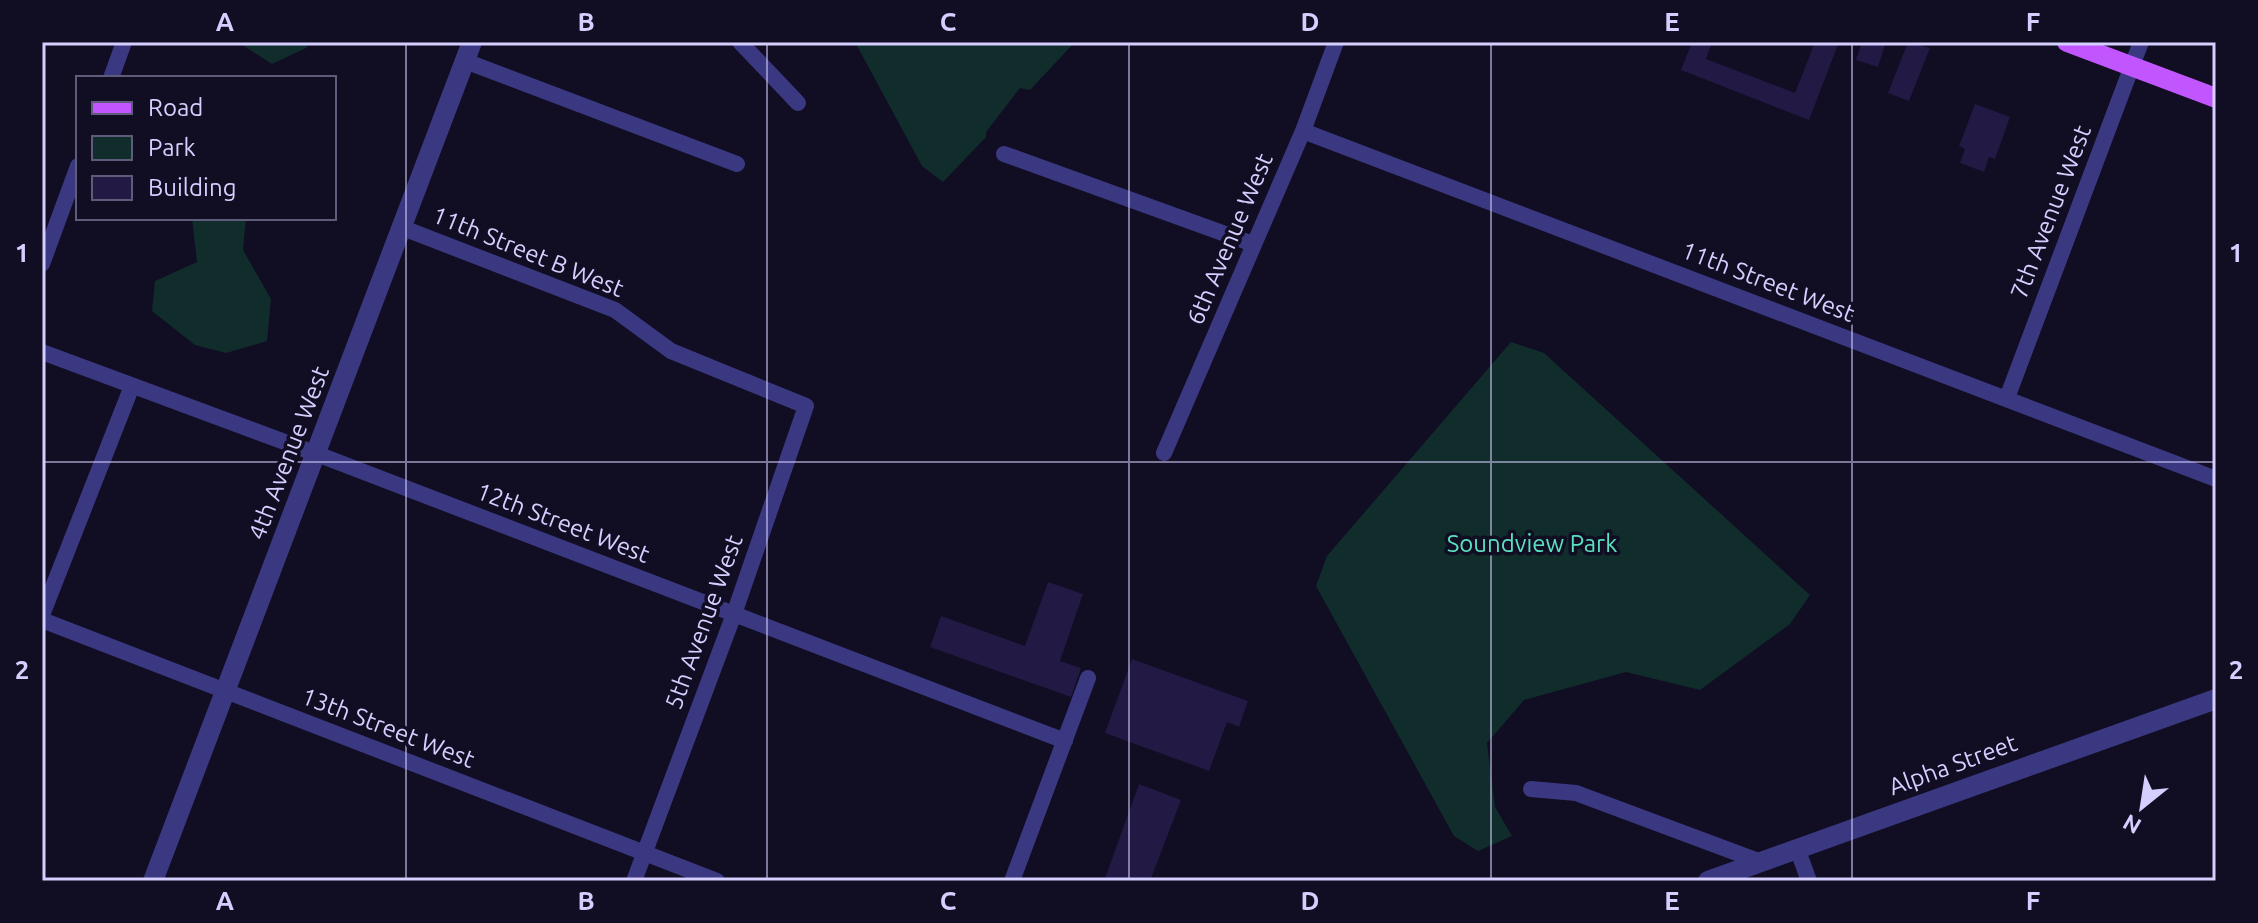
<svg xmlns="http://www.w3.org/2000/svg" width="2258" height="923" font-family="Ubuntu,sans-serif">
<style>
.green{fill:#102d2c}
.building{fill:#221944}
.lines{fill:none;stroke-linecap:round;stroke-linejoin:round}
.minor{stroke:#3b3882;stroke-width:16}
.tertiary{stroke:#3b3882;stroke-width:20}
.primary{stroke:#c156ff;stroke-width:20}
.grid{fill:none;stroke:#d5cfff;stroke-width:2;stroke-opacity:0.55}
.labels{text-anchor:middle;stroke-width:7;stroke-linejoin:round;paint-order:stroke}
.street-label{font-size:24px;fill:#d5cfff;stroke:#110d23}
.park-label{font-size:24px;fill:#5ae1bf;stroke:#110d23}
.neatline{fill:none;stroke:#d5cfff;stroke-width:3}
.grid-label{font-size:26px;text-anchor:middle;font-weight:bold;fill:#d5cfff}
</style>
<rect width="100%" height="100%" fill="#110d23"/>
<!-- green -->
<path class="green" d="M 238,42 L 310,42 L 306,48 L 272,64 Z
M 855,42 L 1075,42 L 1030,90 L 1020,88 L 986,132 L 986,137 L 943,182 L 922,166 Z
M 192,218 L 246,218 L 243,250 L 271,299 L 267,341 L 226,353 L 195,345 L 152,311 L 155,281 L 197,262 Z
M 1511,342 L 1544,353 L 1810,595 L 1790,624 L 1700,690 L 1626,672 L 1524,700 L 1487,743 L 1495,807 L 1512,836 L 1478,851 L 1454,836 L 1316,586 L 1327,556 Z"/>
<!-- building -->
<path class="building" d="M 1692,42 L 1712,42 L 1706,59 L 1795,93 L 1815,42 L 1839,42 L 1809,120 L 1681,70 Z
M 1862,42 L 1886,42 L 1878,67 L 1856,60 Z
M 1908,42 L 1930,48 L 1909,101 L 1888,93 Z
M 1975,104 L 2010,117 L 1995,159 L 1989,157 L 1984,172 L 1960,163 L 1965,149 L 1959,146 Z
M 1048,582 L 1083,594 L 1060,661 L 1081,668 L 1071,697 L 930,647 L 941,616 L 1025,646 Z
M 1132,659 L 1248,701 L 1239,727 L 1227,722 L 1209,771 L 1105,733 Z
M 1139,784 L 1181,800 L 1150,881 L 1104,881 Z"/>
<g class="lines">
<!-- minor -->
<path class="minor" d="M 740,42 L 798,103
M 465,61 L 737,164
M 111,78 L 124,42
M 1303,131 L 2216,479
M 1004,154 L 1253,244
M 403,228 L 615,310 L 671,351 L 806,406 L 734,614 L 634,881
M 42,264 L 78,166
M 42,352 L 317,454 L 1065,741
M 2007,398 L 2141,42
M 1164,453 L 1303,131 L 1336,42
M 42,615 L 132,386
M 42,620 L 717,881
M 1531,789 L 1576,793 L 1761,862
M 1797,848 L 1809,881
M 1012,881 L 1088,678"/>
<!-- tertiary -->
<path class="tertiary" d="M 153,881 L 472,42
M 1708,881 L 2216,699"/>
<!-- primary -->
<path class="primary" d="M 2067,42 L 2216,98"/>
</g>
<!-- grid -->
<path class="grid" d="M 406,42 L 406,881M 767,42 L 767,881M 1129,42 L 1129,881M 1491,42 L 1491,881M 1852,42 L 1852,881M 42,462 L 2216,462"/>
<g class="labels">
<!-- street labels -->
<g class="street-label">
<text transform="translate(2051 212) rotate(-69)" y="8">7th Avenue West</text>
<text transform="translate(1230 239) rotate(-67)" y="8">6th Avenue West</text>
<text transform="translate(528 252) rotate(22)" y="8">11th Street B West</text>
<text transform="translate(1768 282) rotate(21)" y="8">11th Street West</text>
<text transform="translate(289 453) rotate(-69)" y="8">4th Avenue West</text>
<text transform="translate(563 523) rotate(21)" y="8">12th Street West</text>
<text transform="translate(704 622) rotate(-70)" y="8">5th Avenue West</text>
<text transform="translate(388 728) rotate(21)" y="8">13th Street West</text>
<text transform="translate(1953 765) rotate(-20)" y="8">Alpha Street</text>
</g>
<!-- park labels -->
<g class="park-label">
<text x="1532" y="552">Soundview Park</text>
</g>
</g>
<!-- border -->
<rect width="2258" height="923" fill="none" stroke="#110d23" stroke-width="88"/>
<!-- legend -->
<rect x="76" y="76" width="260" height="144" fill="#110d23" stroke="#5f5b7b" stroke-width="2"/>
<rect x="92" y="102" width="40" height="12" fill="#c156ff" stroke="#5f5b7b" stroke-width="2"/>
<text x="148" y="116" font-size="24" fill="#d5cfff">Road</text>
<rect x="92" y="136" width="40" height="24" fill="#102d2c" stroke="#5f5b7b" stroke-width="2"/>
<text x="148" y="156" font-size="24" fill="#d5cfff">Park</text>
<rect x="92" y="176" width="40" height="24" fill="#221944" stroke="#5f5b7b" stroke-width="2"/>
<text x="148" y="196" font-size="24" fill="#d5cfff">Building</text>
<!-- north arrow -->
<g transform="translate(2142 807) rotate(210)" stroke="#110d23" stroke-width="6" paint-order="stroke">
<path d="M0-6L14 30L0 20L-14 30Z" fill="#d5cfff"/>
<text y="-12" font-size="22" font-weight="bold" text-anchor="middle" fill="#d5cfff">N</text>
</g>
<rect x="44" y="44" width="2170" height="835" class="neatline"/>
<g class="grid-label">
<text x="225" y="31">A</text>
<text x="586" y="31">B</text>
<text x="948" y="31">C</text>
<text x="1310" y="31">D</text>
<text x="1672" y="31">E</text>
<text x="2033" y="31">F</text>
<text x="22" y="262">1</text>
<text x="2236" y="262">1</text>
<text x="22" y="679">2</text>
<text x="2236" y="679">2</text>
<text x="225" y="910">A</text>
<text x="586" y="910">B</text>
<text x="948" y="910">C</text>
<text x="1310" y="910">D</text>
<text x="1672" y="910">E</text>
<text x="2033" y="910">F</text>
</g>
</svg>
